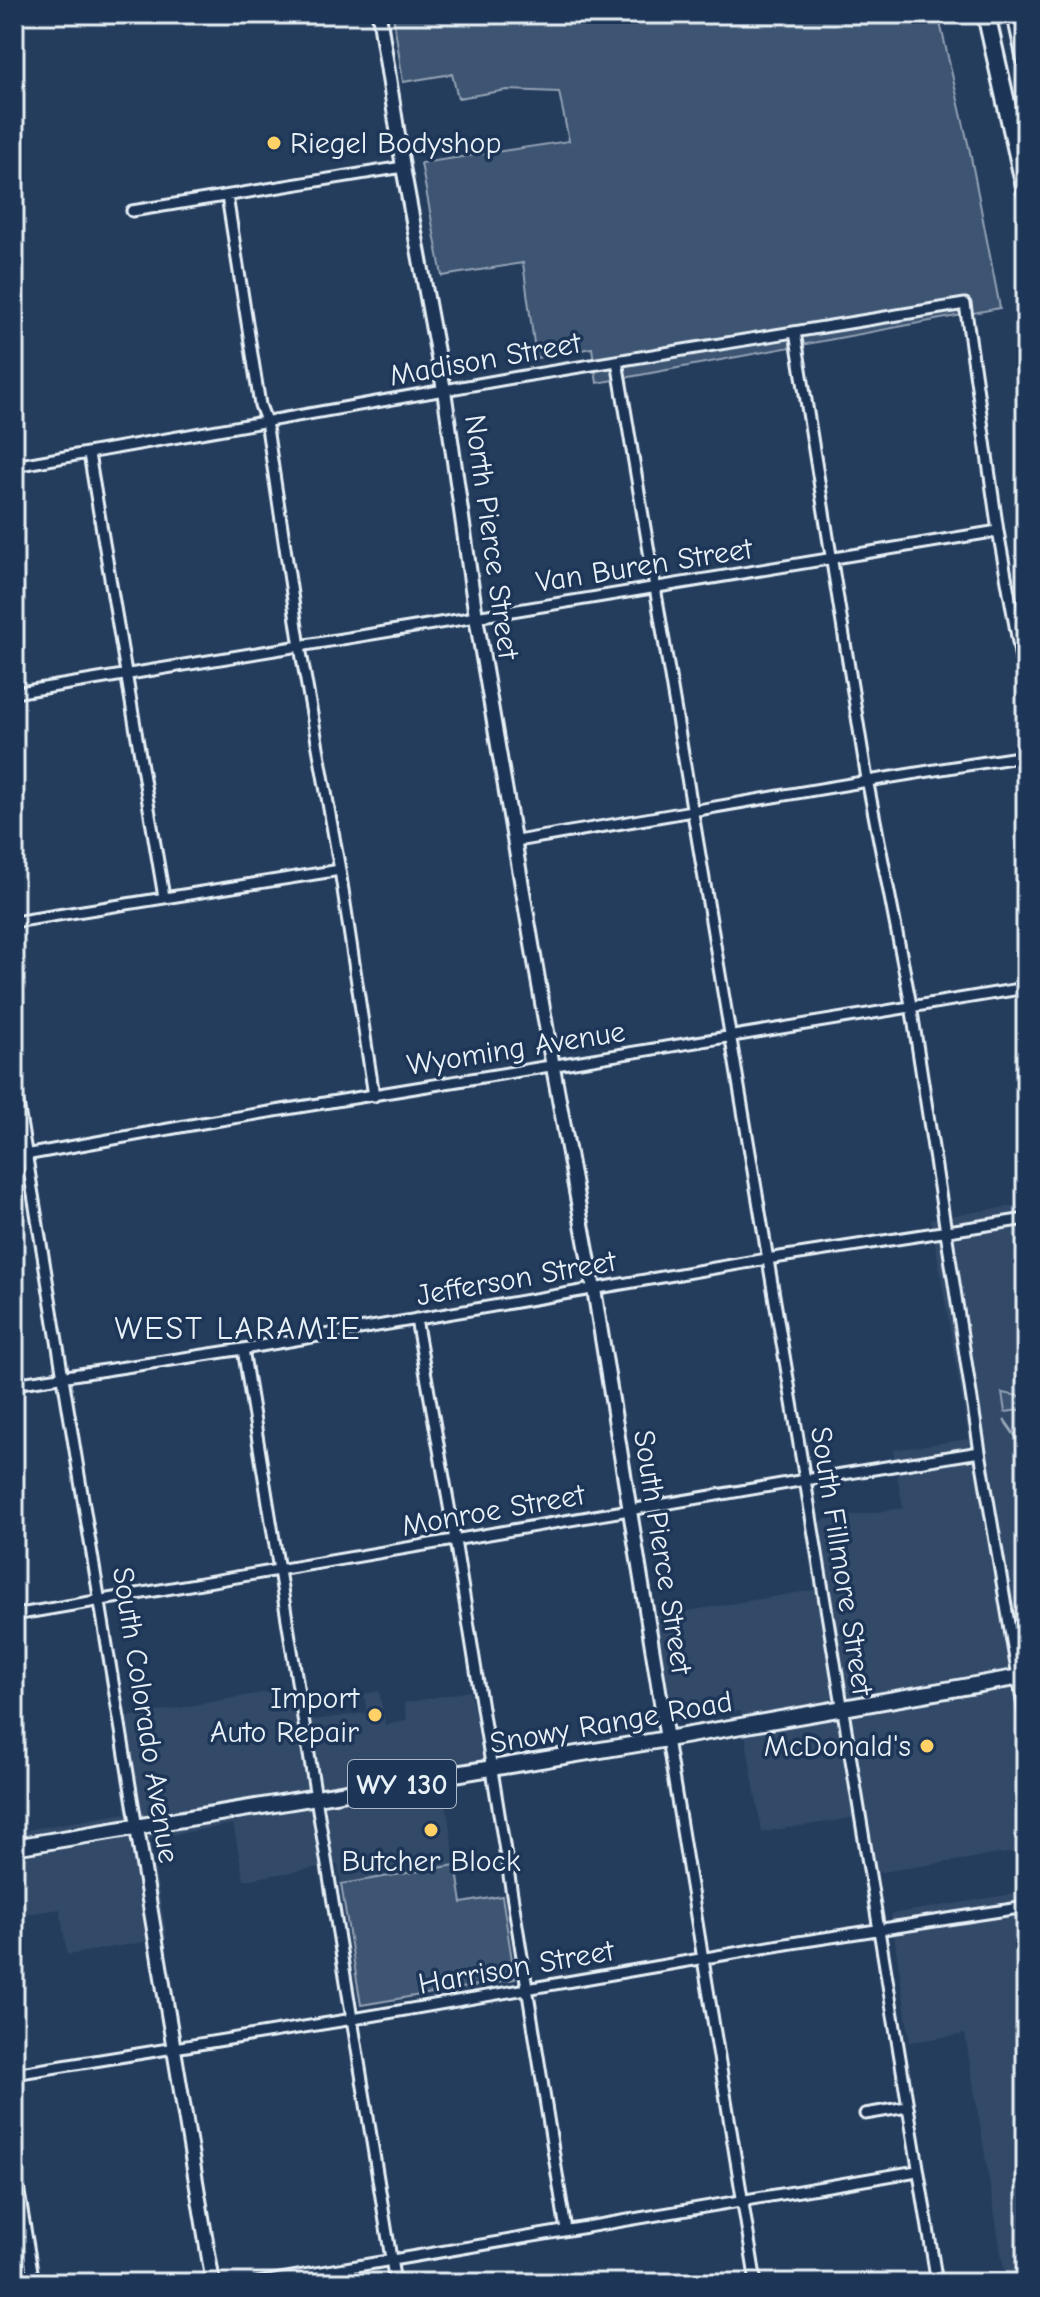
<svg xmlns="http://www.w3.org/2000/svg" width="1040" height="2297" font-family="'Comic Neue',sans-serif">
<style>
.built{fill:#334a68}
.green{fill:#3e5472;stroke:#93a2b5;stroke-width:2}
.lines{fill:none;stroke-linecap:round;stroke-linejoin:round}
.stream{stroke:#99a8ba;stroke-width:3}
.street-casing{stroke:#e8f1f8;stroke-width:15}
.secondary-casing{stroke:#e8f1f8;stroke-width:18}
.primary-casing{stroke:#e8f1f8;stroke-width:20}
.highway-casing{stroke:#e8f1f8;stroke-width:22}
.street{stroke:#1d3557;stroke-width:9}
.secondary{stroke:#1d3557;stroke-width:12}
.primary{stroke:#1d3557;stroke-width:14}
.highway{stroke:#1d3557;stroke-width:16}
.poi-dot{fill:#ffd166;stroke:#1d3557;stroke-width:3}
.labels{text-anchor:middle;stroke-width:7;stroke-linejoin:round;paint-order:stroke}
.shield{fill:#1d3557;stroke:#abb9c8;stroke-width:2}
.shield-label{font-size:28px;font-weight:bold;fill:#e8f1f8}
.poi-label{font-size:30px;fill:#e8f1f8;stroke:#1d3557;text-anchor:end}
.street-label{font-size:30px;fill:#e8f1f8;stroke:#1d3557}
.neighbourhood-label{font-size:32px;letter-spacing:2px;fill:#e8f1f8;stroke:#1d3557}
</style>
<rect width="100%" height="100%" fill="#253d5d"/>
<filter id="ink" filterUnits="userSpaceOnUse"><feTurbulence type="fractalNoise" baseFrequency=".0125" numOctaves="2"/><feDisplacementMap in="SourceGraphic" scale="16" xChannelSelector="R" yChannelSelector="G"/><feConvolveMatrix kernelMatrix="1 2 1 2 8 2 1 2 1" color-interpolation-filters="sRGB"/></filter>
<g filter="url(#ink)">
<!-- built -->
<path class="built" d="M 1026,1204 L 1026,1850 L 862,1875 L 852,1818 L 762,1832 L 741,1711 L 656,1723 L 640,1619 L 814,1590 L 804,1523 L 903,1508 L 893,1450 L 969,1439 L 931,1219 Z
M 306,1685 L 313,1720 L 367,1713 L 364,1694 L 379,1691 L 385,1725 L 407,1720 L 404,1703 L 470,1691 L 486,1779 L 443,1788 L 456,1865 L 341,1884 L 338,1864 L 244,1880 L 233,1824 L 149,1839 L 167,1938 L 67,1955 L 60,1909 L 14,1916 L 14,1832 L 126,1813 L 112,1720 Z
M 1026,1892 L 1026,2283 L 1006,2283 L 965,2034 L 910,2042 L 891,1914 Z"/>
<!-- green -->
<path class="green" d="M 393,14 L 938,14 L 970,152 L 1000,308 L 597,383 L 592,348 L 536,358 L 523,263 L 442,276 L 421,163 L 569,141 L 559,92 L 507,90 L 458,98 L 452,74 L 403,82 Z
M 1002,1393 L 1026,1397 L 1026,1409 L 1005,1412 Z
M 456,1865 L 462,1903 L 502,1896 L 515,1979 L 361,2005 L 341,1884 Z"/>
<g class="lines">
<!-- stream -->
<path class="stream" d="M 1005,1421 L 1026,1451"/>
<!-- street casing -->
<g class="street-casing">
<path id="street" d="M 227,196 L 260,405 L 266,421 L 300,647 L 340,870 L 374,1096
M 132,211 L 403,167
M 795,332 L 867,779 L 911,1005 L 980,1452 L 1026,1724
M 617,361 L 805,1480 L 937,2283
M 89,454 L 164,897
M 14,466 L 518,377 L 965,304 L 998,531 L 1026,687
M 14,693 L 998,531
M 516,841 C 686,813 855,781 1026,756
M 14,922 L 340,870
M 14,1079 L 137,1828
M 14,1157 L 202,1123 L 1026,988
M 416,1319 L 455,1540 L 566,2230
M 243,1349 L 395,2283
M 14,1384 L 243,1349 L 767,1259 L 1026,1219
M 14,1615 L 805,1480 L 980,1452
M 667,1739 L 756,2283
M 14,2074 L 353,2019 L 792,1943 L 1026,1907
M 865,2114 L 907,2107
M 14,2162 L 34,2283
M 257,2283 L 917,2171"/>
</g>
<!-- secondary casing -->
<g class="secondary-casing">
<path id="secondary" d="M 379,14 L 403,167 L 444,390 L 476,617 L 553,1067 L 594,1289 L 667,1739
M 137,1828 L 213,2283"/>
</g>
<!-- primary casing -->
<g class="primary-casing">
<path id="primary" d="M 14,1847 L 667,1739 L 1026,1676"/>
</g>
<!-- highway casing -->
<g class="highway-casing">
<path id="highway" d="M 986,14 L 1026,191
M 1016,14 L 1026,60"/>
</g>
<!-- street -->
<use href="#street" class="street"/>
<!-- secondary -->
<use href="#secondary" class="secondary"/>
<!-- primary -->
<use href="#primary" class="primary"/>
<!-- highway -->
<use href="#highway" class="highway"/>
</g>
</g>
<!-- markers -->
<g class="poi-dot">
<circle cx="274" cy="143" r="8"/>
<circle cx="375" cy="1715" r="8"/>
<circle cx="927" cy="1746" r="8"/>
<circle cx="431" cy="1830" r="8"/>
</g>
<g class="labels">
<!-- shield labels -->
<rect class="shield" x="348" y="1760" width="108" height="48" rx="6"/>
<g class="shield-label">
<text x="402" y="1794">WY 130</text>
</g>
<!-- poi labels -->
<g class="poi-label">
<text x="290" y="153" text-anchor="start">Riegel Bodyshop</text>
<text x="359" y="1708">Import<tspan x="359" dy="34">Auto Repair</tspan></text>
<text x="911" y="1756">McDonald's</text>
<text x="431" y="1871" text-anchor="middle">Butcher Block</text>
</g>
<!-- street labels -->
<g class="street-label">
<text transform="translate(485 359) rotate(-10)" y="10">Madison Street</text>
<text transform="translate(492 537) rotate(82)" y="10">North Pierce Street</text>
<text transform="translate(644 565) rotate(-9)" y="10">Van Buren Street</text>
<text transform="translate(516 1048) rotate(-9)" y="10">Wyoming Avenue</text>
<text transform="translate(516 1278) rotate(-10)" y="10">Jefferson Street</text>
<text transform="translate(493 1510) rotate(-10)" y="10">Monroe Street</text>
<text transform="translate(663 1552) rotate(81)" y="10">South Pierce Street</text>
<text transform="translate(842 1561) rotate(81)" y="10">South Fillmore Street</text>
<text transform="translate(146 1715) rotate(81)" y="10">South Colorado Avenue</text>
<text transform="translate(611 1722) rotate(-10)" y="10">Snowy Range Road</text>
<text transform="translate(516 1967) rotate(-10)" y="10">Harrison Street</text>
</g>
<!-- neighbourhood labels -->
<g class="neighbourhood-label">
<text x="238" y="1339">WEST LARAMIE</text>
</g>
</g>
<!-- margin -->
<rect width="1040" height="2297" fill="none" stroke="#1d3557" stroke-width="48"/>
<rect x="24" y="24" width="992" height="2249" fill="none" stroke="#e8f1f8" stroke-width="3" filter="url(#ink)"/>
</svg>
